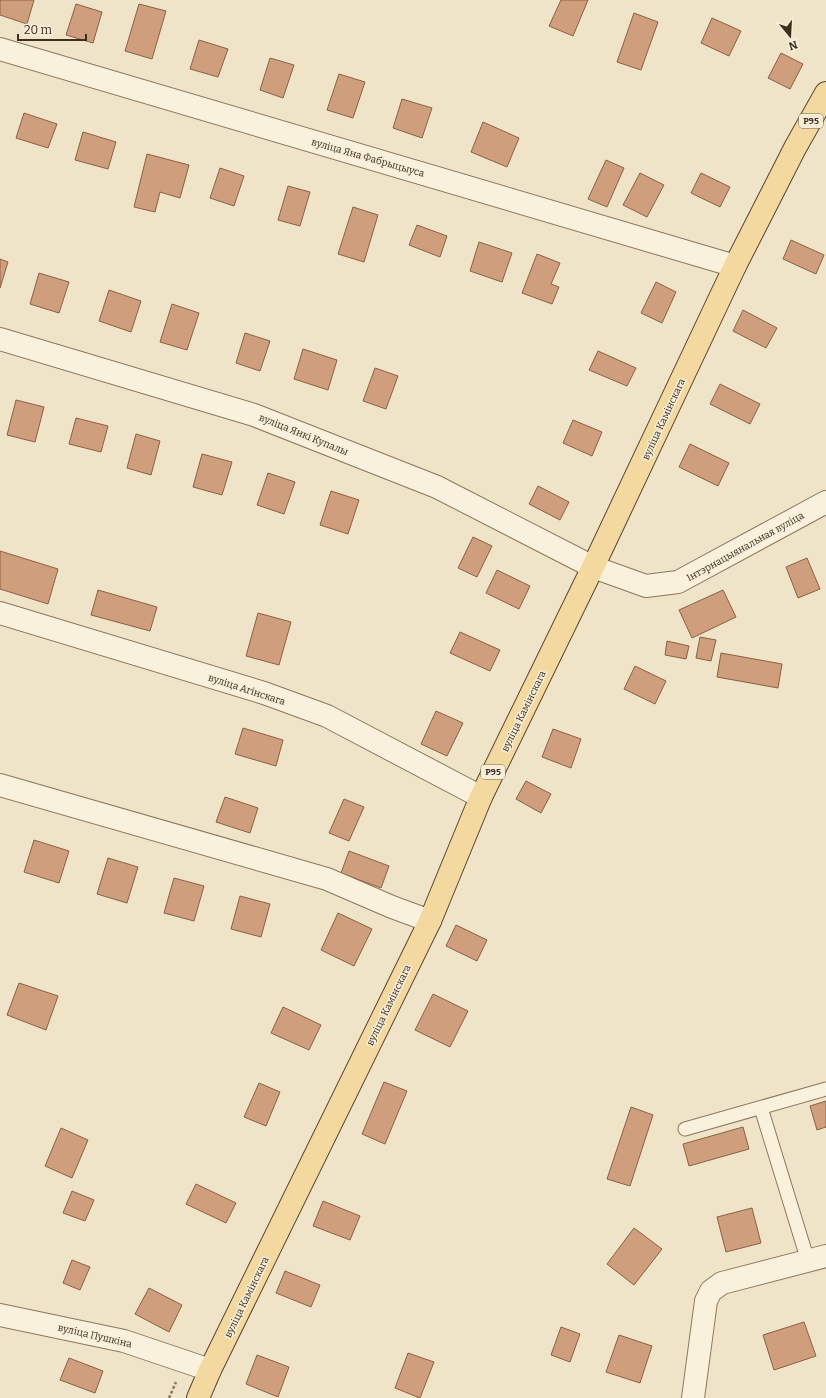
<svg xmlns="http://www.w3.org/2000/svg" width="826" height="1398" font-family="Bitter,serif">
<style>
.building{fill:#cf9f7d;stroke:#8d5f41}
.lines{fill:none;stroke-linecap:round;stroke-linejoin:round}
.lane-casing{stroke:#8d765c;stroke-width:15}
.street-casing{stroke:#8d765c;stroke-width:24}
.primary-casing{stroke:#5b4430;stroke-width:24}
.path{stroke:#8d765c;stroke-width:2.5;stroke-dasharray:3 2;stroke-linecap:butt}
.lane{stroke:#faf1dc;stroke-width:13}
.street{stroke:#faf1dc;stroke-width:22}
.primary{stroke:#f3d9a0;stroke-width:22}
.labels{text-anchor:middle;stroke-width:3;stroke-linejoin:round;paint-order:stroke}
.shield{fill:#f7eed8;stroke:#756857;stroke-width:1}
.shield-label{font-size:9px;font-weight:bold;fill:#3d2e20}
.street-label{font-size:10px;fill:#3d2e20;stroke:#f7eed8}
</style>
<rect width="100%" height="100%" fill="#f0e4c8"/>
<!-- building -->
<path class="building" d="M 0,0 L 34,0 L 27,24 L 0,15 Z
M 561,0 L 588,0 L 573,36 L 549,26 Z
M 76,4 L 102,12 L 93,43 L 66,35 Z
M 139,4 L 166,11 L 152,59 L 125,51 Z
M 634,13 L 658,22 L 641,70 L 617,62 Z
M 712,18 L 741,31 L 729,56 L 701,43 Z
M 199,40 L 228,49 L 218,77 L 190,69 Z
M 781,53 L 803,64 L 790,89 L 768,78 Z
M 270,58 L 294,65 L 283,98 L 260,90 Z
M 339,74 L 365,82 L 353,118 L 327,110 Z
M 402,99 L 432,108 L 422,138 L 393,128 Z
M 24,113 L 57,124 L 48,148 L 16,138 Z
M 483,122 L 519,138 L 507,167 L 471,152 Z
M 83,132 L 116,142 L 108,169 L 75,160 Z
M 147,154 L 189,165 L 180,198 L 160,192 L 155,212 L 134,207 Z
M 606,160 L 624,168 L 607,207 L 588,199 Z
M 220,168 L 244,176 L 234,206 L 210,198 Z
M 640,173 L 664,185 L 647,217 L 623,205 Z
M 701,173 L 730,187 L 720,207 L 691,193 Z
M 288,186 L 310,192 L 300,226 L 278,220 Z
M 353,207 L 378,215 L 364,262 L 338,254 Z
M 417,225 L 447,236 L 440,257 L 409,245 Z
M 791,240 L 824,255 L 816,274 L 783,259 Z
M 479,242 L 512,253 L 502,282 L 470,271 Z
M 537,254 L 560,263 L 551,284 L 559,287 L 552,304 L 522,293 Z
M 0,259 L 8,262 L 0,288 Z
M 39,273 L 69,282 L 59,313 L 30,304 Z
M 656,282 L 676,292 L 662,323 L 641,313 Z
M 109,290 L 141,301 L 131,332 L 99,321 Z
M 172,304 L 199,313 L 187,350 L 160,342 Z
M 743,310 L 777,328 L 766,348 L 733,331 Z
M 245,333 L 270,341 L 260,371 L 236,363 Z
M 303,349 L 337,360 L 328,390 L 294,379 Z
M 598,351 L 636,368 L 627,386 L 589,370 Z
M 375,368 L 398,376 L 386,409 L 363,401 Z
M 720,384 L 760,404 L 750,424 L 710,404 Z
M 16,400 L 44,407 L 35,442 L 7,435 Z
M 76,418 L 108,426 L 101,452 L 69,444 Z
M 573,420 L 602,432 L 592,456 L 563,443 Z
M 136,434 L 160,441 L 151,475 L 127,468 Z
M 690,444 L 729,463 L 718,486 L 679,467 Z
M 202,454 L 232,462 L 222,495 L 193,487 Z
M 268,473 L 295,482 L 284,514 L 257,505 Z
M 538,486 L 569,502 L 560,520 L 529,504 Z
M 331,491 L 359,500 L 348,534 L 320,525 Z
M 473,537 L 492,546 L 477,577 L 458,568 Z
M 0,551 L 58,569 L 48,604 L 0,589 Z
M 807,558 L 820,589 L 798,598 L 786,567 Z
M 497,570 L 530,586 L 519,609 L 486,593 Z
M 98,590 L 157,607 L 150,631 L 91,615 Z
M 723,590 L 736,617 L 692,638 L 679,610 Z
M 258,613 L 291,622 L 279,665 L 246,656 Z
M 460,632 L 500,650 L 490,671 L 450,653 Z
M 700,637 L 716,640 L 711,661 L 696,658 Z
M 667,641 L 689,646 L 686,659 L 665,655 Z
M 721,653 L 782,664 L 778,688 L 717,677 Z
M 635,666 L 666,681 L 655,704 L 624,689 Z
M 436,711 L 463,723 L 447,756 L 421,744 Z
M 243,728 L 283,740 L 276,766 L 235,754 Z
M 553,729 L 581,739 L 571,768 L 542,757 Z
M 526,781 L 551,794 L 541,813 L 516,799 Z
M 225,797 L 258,808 L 250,833 L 216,822 Z
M 344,799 L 364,807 L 349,841 L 329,833 Z
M 34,840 L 69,851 L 59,883 L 24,872 Z
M 349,851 L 389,866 L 381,888 L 341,873 Z
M 108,858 L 138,867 L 127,903 L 97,894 Z
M 174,878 L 204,886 L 194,921 L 164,913 Z
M 240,896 L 270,904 L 261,937 L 231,929 Z
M 338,913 L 372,929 L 354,966 L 321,950 Z
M 456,925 L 487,940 L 477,961 L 446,946 Z
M 19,983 L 58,996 L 46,1030 L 7,1015 Z
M 433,994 L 468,1011 L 450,1047 L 415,1030 Z
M 283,1007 L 321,1025 L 309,1050 L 271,1033 Z
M 384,1082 L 407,1091 L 385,1144 L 362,1134 Z
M 259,1083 L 280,1092 L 266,1126 L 244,1117 Z
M 826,1101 L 826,1127 L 817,1130 L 810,1106 Z
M 631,1107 L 653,1115 L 630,1186 L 607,1179 Z
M 743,1127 L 749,1149 L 689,1166 L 683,1144 Z
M 61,1128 L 88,1140 L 72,1178 L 45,1166 Z
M 196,1184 L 236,1203 L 226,1223 L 186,1204 Z
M 72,1191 L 94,1200 L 85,1221 L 63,1213 Z
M 323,1201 L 360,1216 L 350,1240 L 313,1226 Z
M 752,1208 L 761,1243 L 726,1252 L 717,1217 Z
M 634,1228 L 662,1249 L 634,1285 L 607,1264 Z
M 72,1260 L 90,1267 L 80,1290 L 63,1283 Z
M 285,1271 L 320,1285 L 311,1307 L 276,1293 Z
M 149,1288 L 182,1305 L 169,1332 L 135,1314 Z
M 804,1322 L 816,1356 L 774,1370 L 763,1335 Z
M 561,1327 L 580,1334 L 570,1362 L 551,1355 Z
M 619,1335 L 652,1346 L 640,1383 L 606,1372 Z
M 408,1353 L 434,1362 L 420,1398 L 395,1388 Z
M 257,1355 L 289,1367 L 278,1397 L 246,1384 Z
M 69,1358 L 103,1371 L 95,1393 L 60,1380 Z"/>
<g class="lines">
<!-- lane casing -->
<g class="lane-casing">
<path id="lane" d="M 761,1108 L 808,1261
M 685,1129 L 826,1089"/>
</g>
<!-- street casing -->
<g class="street-casing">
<path id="street" d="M 0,49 L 735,266
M 0,339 L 254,415 L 437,487 L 593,567 L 646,586 L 678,582 L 826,502
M 0,613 L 264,693 L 327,716 L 481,797
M 0,785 L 327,879 L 392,907 L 430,921
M 0,1315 L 124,1341 L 210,1370
M 693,1398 L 706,1301 L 711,1291 L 722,1283 L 826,1256"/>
</g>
<!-- primary casing -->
<g class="primary-casing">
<path id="primary" d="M 198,1398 L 210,1370 L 430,921 L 481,797 L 593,567 L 735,266 L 795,148 L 826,93"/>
</g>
<!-- path -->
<path class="path" d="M 169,1398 L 176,1382"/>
<!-- lane -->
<use href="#lane" class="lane"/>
<!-- street -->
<use href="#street" class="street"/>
<!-- primary -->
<use href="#primary" class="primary"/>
</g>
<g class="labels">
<!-- shield labels -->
<g class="shield">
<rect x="799" y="114" width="24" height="14" rx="3"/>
<rect x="481" y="765" width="24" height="14" rx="3"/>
</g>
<g class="shield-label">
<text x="811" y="124">Р95</text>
<text x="493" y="775">Р95</text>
</g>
<!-- street labels -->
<g class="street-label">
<text transform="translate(368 157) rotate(16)" y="4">вуліца Яна Фабрыцыуса</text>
<text transform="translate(663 419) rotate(-65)" y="4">вуліца Камінскага</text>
<text transform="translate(304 434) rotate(22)" y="4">вуліца Янкі Купалы</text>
<text transform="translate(745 546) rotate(-29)" y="4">Інтэрнацыянальная вуліца</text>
<text transform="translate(247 689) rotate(18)" y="4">вуліца Агінскага</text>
<text transform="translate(523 711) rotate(-64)" y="4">вуліца Камінскага</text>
<text transform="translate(388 1005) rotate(-64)" y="4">вуліца Камінскага</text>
<text transform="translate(246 1297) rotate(-64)" y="4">вуліца Камінскага</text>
<text transform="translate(95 1335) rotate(13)" y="4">вуліца Пушкіна</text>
</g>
</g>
<!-- north arrow -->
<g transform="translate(790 36) rotate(162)" stroke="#f7eed8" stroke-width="3" paint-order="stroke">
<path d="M0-3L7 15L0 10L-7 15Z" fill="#3d2e20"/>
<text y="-6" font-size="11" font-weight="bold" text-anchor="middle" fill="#3d2e20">N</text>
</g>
<!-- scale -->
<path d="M18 34v6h68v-6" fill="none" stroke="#3d2e20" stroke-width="2"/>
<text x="24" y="34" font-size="12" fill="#3d2e20" stroke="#f7eed8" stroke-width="3" paint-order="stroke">20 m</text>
</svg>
